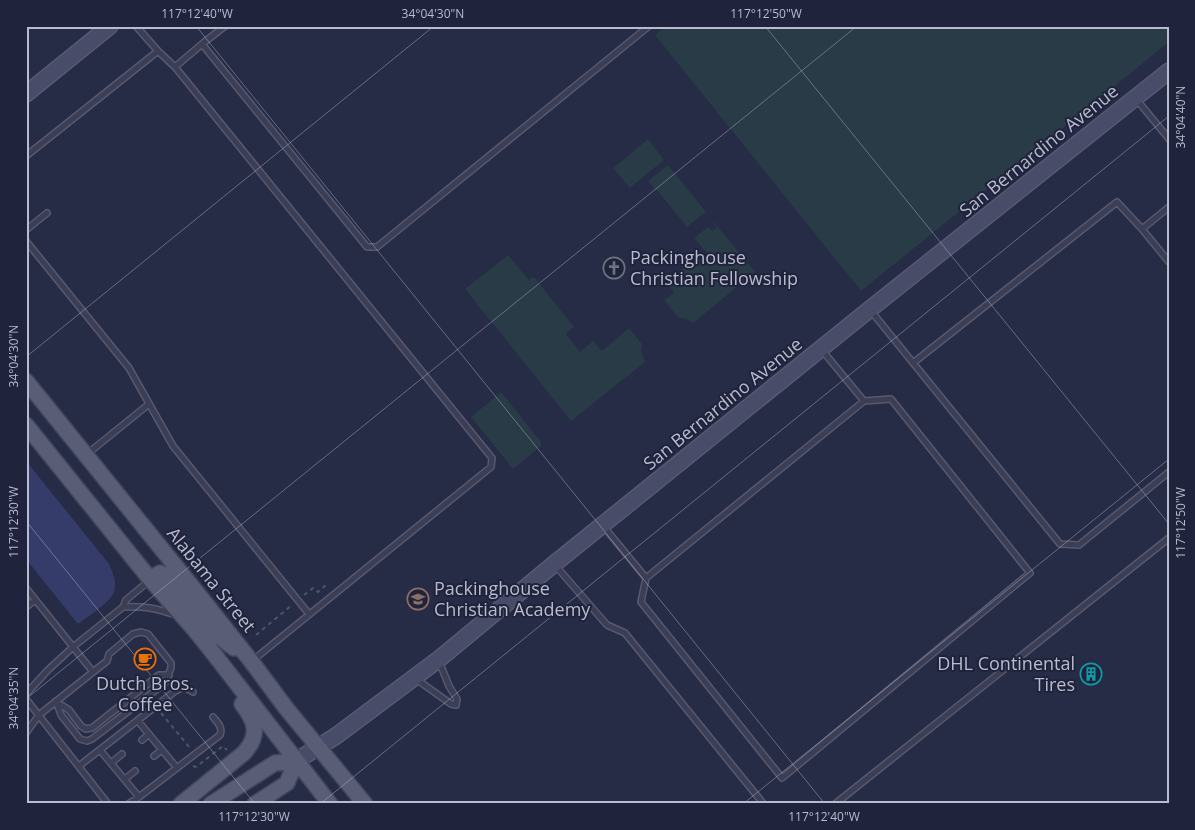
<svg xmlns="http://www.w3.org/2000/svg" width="1195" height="830" font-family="'Open Sans',sans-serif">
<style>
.green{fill:#283b47}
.water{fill:#363c6a}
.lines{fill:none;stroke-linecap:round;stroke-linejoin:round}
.lane-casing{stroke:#565970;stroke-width:8}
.secondary-casing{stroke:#565970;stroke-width:18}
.primary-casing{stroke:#41455c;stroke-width:18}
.path{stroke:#475862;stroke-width:2;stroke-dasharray:4 4;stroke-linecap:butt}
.lane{stroke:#3b3e55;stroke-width:5}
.secondary{stroke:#494c68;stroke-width:15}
.primary{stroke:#595d75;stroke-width:15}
.ticks{fill:none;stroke:#b9bbce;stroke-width:1;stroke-opacity:0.45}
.labels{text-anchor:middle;stroke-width:4;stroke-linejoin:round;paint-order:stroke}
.street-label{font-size:18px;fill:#b9bbce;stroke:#1f233b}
.poi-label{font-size:18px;fill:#b9bbce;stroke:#1f233b;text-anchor:start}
.neatline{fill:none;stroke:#b9bbce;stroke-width:2}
.ticks-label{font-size:12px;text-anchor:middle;fill:#b9bbce}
</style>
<rect width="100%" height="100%" fill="#262b46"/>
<!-- green -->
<path class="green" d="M 666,26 L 1169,26 L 1169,42 L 861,291 L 655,35 Z
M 648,139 L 664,160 L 630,188 L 613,168 Z
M 668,165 L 706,212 L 687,227 L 657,190 L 656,191 L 648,181 Z
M 714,222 L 755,272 L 693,323 L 688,320 L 678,317 L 664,300 L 674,293 L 666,283 L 687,265 L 692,268 L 708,254 L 694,238 L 708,227 L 712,231 L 717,227 L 713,223 Z
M 508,255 L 529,280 L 534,277 L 574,327 L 566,334 L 580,352 L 593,341 L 602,351 L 629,328 L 642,344 L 641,351 L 645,362 L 571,421 L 465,289 Z
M 501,392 L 541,442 L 541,446 L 513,469 L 471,417 Z"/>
<!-- water -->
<path class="water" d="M 26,461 L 109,564 C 112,571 116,580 115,588 C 114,601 88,616 78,624 L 26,559 Z"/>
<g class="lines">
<!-- lane casing -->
<g class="lane-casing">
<path id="lane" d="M 136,26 L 158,51 L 175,67 L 202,44 L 367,247 L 377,247 L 649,26
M 202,44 L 225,26
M 175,67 L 492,458 L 491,467 L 252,661
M 1137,100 L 1169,139
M 26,156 L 158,51
M 1142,229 L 1169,262
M 26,230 L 47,213
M 26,241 L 129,368 L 173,446 L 309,614
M 871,311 L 1060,544 L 1079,545 L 1169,472
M 913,363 L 1117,202 L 1142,229 L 1169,207
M 87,454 L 149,404
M 604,527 L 646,578 L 641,602 L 782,778 L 1030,573 L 891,399 L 864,401 L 821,349
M 555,565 L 607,625 L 625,633 L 762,802 L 759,804
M 646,578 L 864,401
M 26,588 L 93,672 L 39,715 L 26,733
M 26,607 L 35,600
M 123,607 C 145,606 155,608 176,615
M 416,679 L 451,704 L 456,705 L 457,699 L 449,686 L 439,661
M 26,694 L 48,670 L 73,647 L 123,607 L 126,600 L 150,580
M 26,699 L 108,804
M 56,701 L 61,715 L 80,739 L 87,741 L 92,739 L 165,683 L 171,668 L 171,663 L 148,634 L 141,632 L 133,634 L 109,654 L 107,661 L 93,672
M 56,702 L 69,710 L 81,726 L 86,729 L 92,728 L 159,675 L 169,675
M 138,721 L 177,768
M 142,740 L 149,734
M 100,750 L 139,797
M 154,756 L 162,750
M 111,763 L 122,754
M 79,766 L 174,692 L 184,687 L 193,692
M 125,779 L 135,771
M 128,804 L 139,797 L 220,735 C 223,728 218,723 213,717
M 835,804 L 1169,538"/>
</g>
<!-- secondary casing -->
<g class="secondary-casing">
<path id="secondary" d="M 26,94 L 110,26
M 296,761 L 336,736 L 439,659 L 554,564 L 870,309 L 1169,71"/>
</g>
<!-- primary casing -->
<g class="primary-casing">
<path id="primary" d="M 26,381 L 190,584 L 251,661 L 286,708 L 365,804
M 26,425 L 150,579 L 194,629 L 214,654 L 330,804
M 150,579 L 160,573 L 165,575 L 205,622 L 218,636 L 234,648
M 181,804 L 244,753 C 260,735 256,722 242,704
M 211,804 L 275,763 L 296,761
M 255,804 L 287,783 L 296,761"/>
</g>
<!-- path -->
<path class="path" d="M 304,595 L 313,588 L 318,592 L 327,584
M 256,635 L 292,605
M 161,713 L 190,748
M 193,766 L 196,767 L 223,746 L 227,750"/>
<!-- lane -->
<use href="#lane" class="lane"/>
<!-- secondary -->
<use href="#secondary" class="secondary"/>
<!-- primary -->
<use href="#primary" class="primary"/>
</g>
<!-- ticks -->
<path class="ticks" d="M 196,26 L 825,804M 765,26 L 1169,524M 26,357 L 434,26M 26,521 L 255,804M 26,699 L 857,26M 320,804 L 1169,116M 743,804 L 1169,459M 1165,804 L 1169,801"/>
<!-- icons -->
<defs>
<g id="church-ring" transform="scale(1.125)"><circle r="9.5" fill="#1f233b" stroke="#6b7280" stroke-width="1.5"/><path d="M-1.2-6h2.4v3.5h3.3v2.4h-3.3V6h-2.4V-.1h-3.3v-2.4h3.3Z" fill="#6b7280"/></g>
<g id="school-ring" transform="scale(1.125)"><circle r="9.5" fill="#1f233b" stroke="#8d6e63" stroke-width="1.5"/><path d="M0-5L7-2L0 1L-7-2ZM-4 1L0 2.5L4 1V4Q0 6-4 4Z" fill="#8d6e63"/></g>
<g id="cafe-ring" transform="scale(1.125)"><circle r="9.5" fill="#1f233b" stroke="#e8710a" stroke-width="1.5"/><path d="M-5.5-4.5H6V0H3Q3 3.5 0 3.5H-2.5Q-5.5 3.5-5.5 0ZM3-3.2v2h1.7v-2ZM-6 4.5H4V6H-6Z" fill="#e8710a"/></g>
<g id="building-ring" transform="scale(1.125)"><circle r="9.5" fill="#1f233b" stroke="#0f9aa8" stroke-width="1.5"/><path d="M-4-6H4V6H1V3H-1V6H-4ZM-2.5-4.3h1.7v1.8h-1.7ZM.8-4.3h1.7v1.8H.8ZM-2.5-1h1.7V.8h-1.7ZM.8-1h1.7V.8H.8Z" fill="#0f9aa8"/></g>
</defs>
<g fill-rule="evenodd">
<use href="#church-ring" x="614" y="268"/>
<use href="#school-ring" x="418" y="599"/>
<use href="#cafe-ring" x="145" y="659"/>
<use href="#building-ring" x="1091" y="674"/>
</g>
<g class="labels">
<!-- street labels -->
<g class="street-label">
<text transform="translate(1039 151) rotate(-39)" y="6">San Bernardino Avenue</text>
<text transform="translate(723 404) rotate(-39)" y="6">San Bernardino Avenue</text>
<text transform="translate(211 580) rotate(51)" y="6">Alabama Street</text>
</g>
<!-- poi labels -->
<g class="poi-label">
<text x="630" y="264">Packinghouse<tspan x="630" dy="21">Christian Fellowship</tspan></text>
<text x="434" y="595">Packinghouse<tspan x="434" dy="21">Christian Academy</tspan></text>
<text x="1075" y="670" text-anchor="end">DHL Continental<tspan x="1075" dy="21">Tires</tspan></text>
<text x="145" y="690" text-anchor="middle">Dutch Bros.<tspan x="145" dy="21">Coffee</tspan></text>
</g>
</g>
<!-- border -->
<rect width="1195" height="830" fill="none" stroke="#1f233b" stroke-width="55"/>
<rect x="28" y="28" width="1140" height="774" class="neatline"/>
<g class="ticks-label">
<text x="197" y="18">117°12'40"W</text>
<text x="433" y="18">34°04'30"N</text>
<text x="766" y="18">117°12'50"W</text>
<text transform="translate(1181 117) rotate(-90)" y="4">34°04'40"N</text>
<text transform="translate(14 356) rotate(-90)" y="4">34°04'30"N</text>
<text transform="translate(14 522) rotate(-90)" y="4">117°12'30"W</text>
<text transform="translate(1181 523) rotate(-90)" y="4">117°12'50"W</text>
<text transform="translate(14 698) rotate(-90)" y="4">34°04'35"N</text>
<text x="254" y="821">117°12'30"W</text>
<text x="824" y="821">117°12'40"W</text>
</g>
</svg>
